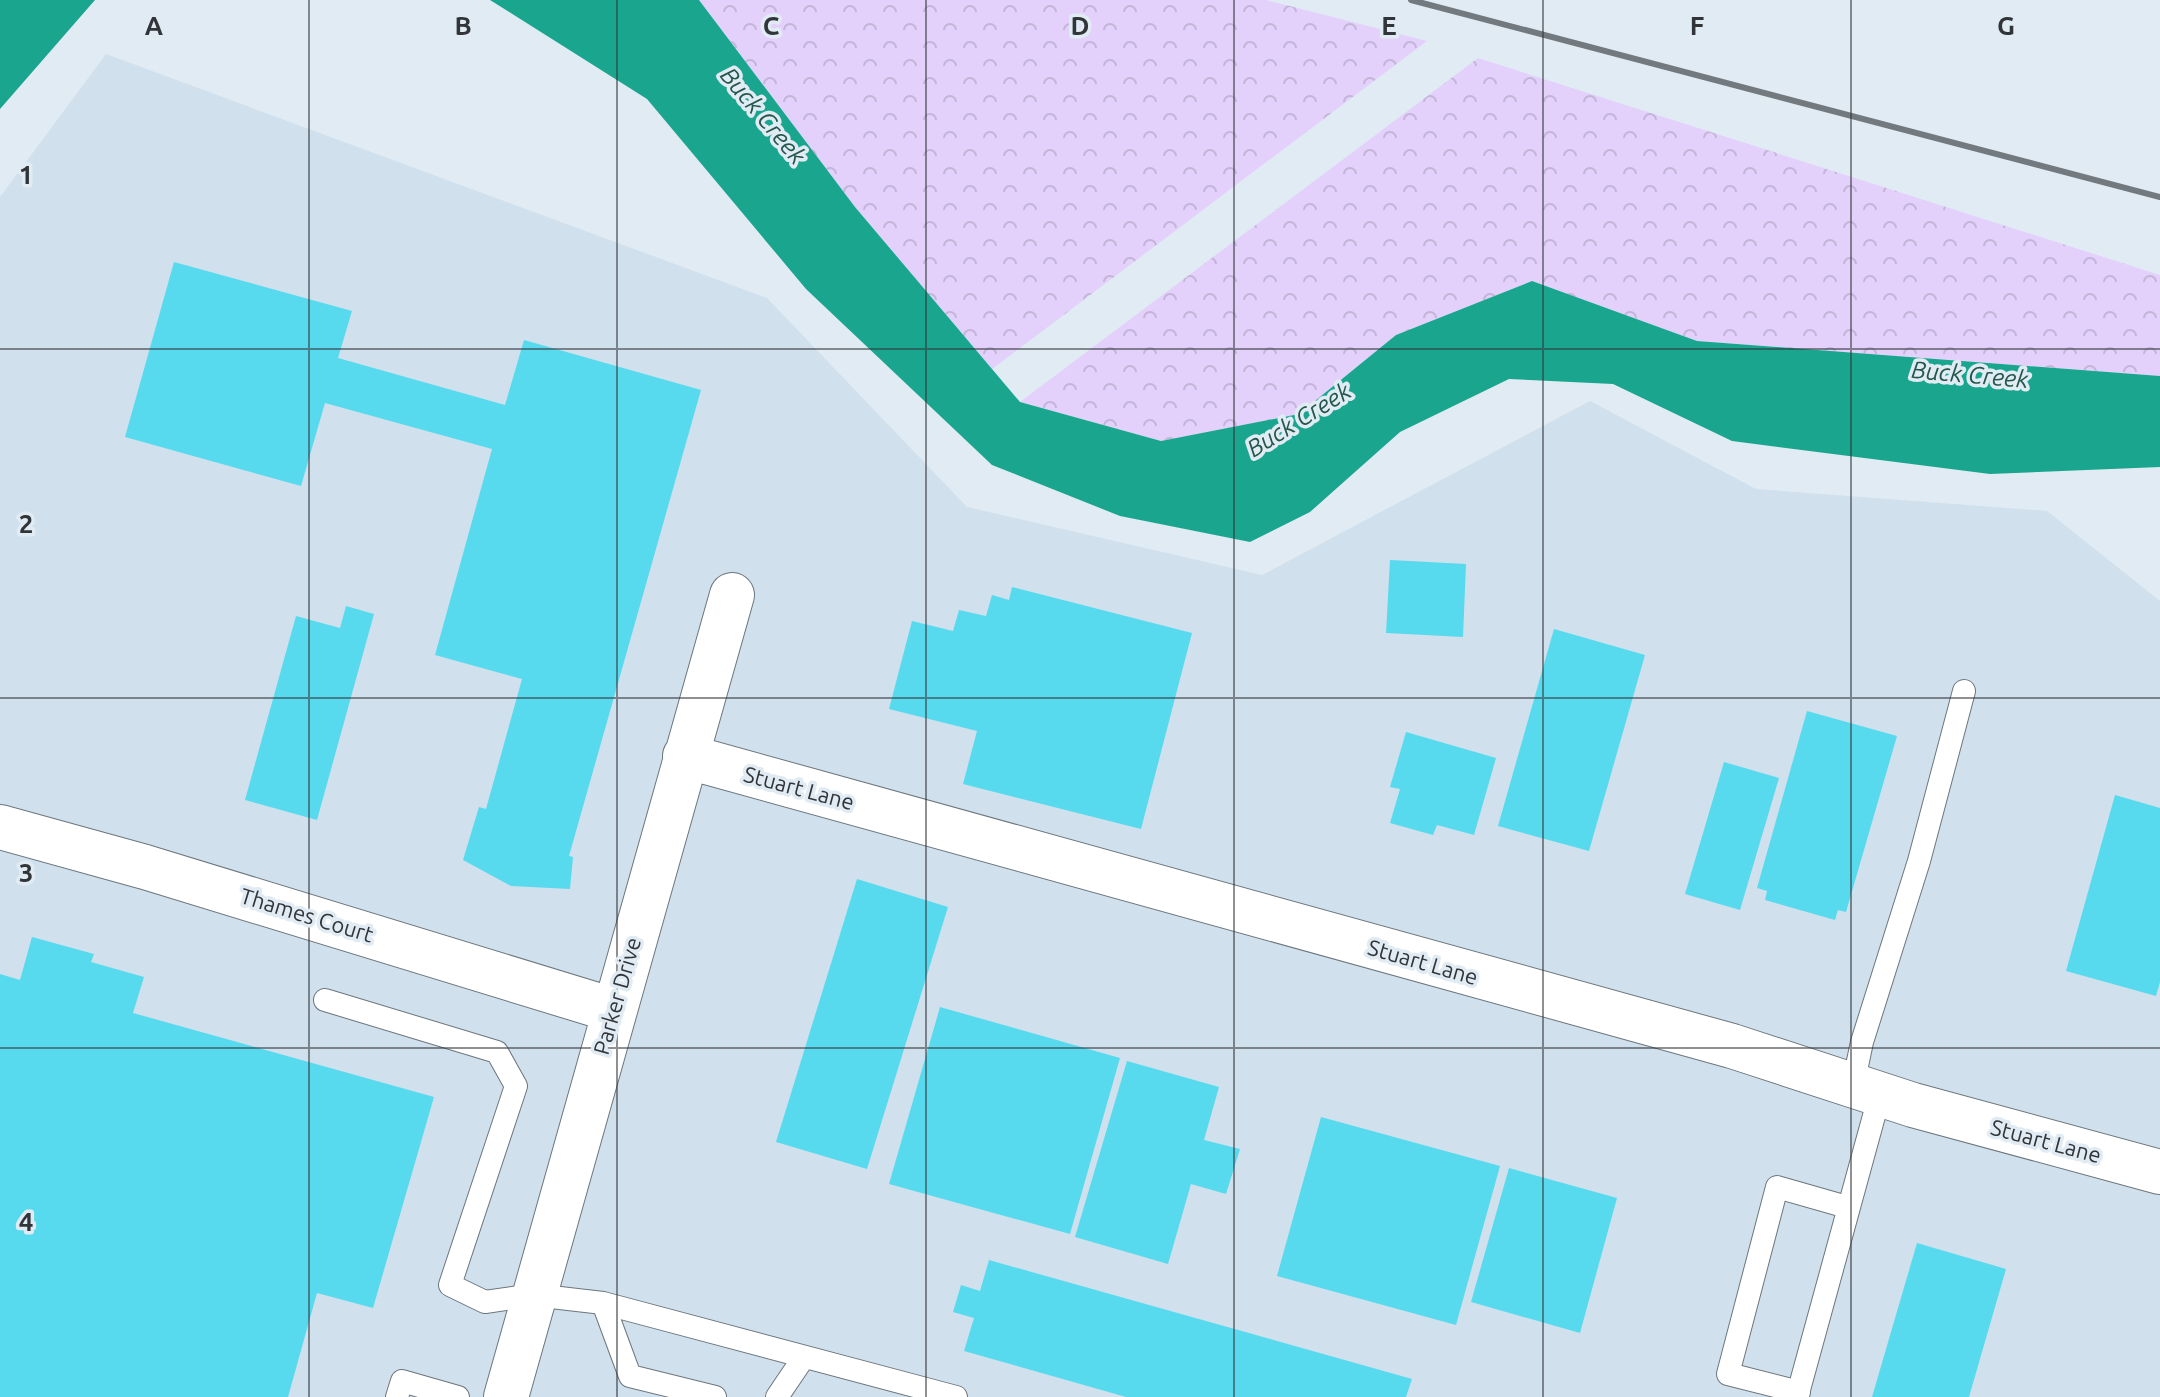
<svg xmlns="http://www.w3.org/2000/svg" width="2160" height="1397" font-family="Ubuntu,sans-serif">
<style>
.built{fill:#d0e0ed}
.forest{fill:url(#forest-crowns)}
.water{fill:#1aa68e}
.building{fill:#57daed}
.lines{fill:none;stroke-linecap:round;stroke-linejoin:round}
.service-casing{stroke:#6c767d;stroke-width:24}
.minor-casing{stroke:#6c767d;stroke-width:46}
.service{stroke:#fff;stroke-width:22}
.minor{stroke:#fff;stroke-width:44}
.rail{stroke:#737a7f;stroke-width:6}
.grid{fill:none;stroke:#313539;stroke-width:2;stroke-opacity:0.55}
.labels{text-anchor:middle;stroke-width:7;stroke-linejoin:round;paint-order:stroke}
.street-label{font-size:22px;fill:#313539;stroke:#e1ebf3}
.water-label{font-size:24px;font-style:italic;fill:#24574c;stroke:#e1ebf3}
.grid-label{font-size:26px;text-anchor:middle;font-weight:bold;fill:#313539;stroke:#e1ebf3;stroke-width:7;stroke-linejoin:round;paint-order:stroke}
</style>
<defs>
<pattern id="forest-crowns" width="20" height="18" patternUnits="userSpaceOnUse" patternTransform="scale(2)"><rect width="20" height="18" fill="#e3d1fb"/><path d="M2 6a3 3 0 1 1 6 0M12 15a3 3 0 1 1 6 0" fill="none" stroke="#c3b4d8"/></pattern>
</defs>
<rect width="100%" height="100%" fill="#e1ebf3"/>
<!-- built -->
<path class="built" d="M 106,54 L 767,298 L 967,507 L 1262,575 L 1590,401 L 1756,489 L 2047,511 L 2160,601 L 2160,1397 L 0,1397 L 0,197 Z"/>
<!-- forest -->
<path class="forest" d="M 699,0 L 1266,0 L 1427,41 L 992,369 L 855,207 Z
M 1478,58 L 2160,275 L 2160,376 L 1697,341 L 1532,281 L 1396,335 L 1299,414 L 1161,441 L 1020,402 Z"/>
<!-- water -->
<path class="water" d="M 0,0 L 95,0 L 0,109 Z
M 490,0 L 699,0 L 855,207 L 1020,402 L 1161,441 L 1299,414 L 1396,335 L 1532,281 L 1697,341 L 2160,376 L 2160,467 L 1990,474 L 1732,441 L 1613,384 L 1509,379 L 1400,432 L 1310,512 L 1250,542 L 1120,516 L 992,465 L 806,289 L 647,99 Z"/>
<!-- building -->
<path class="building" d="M 174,262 L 352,311 L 338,358 L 505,405 L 524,340 L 701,390 L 569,856 L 573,857 L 570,889 L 511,886 L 463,860 L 479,807 L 486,809 L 522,679 L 435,655 L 492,449 L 325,403 L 301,486 L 125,437 Z
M 1390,560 L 1466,564 L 1463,637 L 1386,633 Z
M 1012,587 L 1192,633 L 1141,829 L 963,784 L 977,731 L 889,709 L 912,621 L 953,631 L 959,610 L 986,616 L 992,595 L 1009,600 Z
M 346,606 L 374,614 L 317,820 L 245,800 L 296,616 L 340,628 Z
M 1554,629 L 1645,655 L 1589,851 L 1498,826 Z
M 1807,711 L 1897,736 L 1846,912 L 1838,910 L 1835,920 L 1765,900 L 1767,891 L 1757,888 Z
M 1406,732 L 1496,758 L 1474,835 L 1437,825 L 1433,835 L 1390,823 L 1400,789 L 1390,787 Z
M 1724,762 L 1779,778 L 1740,910 L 1685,894 Z
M 2115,795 L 2160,808 L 2160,982 L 2156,996 L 2066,971 Z
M 857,879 L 948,907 L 867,1169 L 776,1142 Z
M 32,937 L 94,954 L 91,962 L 144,977 L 133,1013 L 434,1097 L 373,1308 L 317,1293 L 288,1397 L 0,1397 L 0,974 L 20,980 Z
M 940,1007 L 1120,1058 L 1070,1234 L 889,1184 Z
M 1127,1061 L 1219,1087 L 1204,1140 L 1240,1149 L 1226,1194 L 1191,1184 L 1168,1264 L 1075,1237 Z
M 1321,1117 L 1500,1166 L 1456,1325 L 1277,1276 Z
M 1509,1168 L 1617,1198 L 1580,1333 L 1471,1302 Z
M 1917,1243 L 2006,1269 L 1969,1397 L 1872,1397 Z
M 989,1260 L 1412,1379 L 1406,1397 L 1126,1397 L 964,1351 L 974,1318 L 953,1312 L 961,1285 L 980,1291 Z"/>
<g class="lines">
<!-- service casing -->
<g class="service-casing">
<path id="service" d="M 325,1000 L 497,1052 L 516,1086 L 450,1285 L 485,1302 L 534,1295 L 603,1303 L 956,1397
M 1853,1085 L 1862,1042 L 1919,861 L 1964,691
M 603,1303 L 630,1376 L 715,1397
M 1799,1392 L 1728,1374 L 1777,1187 L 1847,1207
M 397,1397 L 402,1381 L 458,1397
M 777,1397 L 804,1357
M 1797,1397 L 1880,1094"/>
</g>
<!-- minor casing -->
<g class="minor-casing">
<path id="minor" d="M 685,756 L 1732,1046 L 1913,1105 L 2160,1172
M 0,827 L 145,867 L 613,1010
M 506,1397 L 732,595"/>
</g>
<!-- service -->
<use href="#service" class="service"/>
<!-- minor -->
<use href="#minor" class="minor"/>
<!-- rail -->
<path class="rail" d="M 1411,0 L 2160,197"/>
</g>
<!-- grid -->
<path class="grid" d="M 309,0 L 309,1397M 617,0 L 617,1397M 926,0 L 926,1397M 1234,0 L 1234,1397M 1543,0 L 1543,1397M 1851,0 L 1851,1397M 0,349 L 2160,349M 0,698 L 2160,698M 0,1048 L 2160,1048"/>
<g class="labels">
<!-- street labels -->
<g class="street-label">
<text transform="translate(799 788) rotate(15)" y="8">Stuart Lane</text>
<text transform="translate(307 915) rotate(17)" y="8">Thames Court</text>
<text transform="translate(1423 962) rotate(16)" y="8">Stuart Lane</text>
<text transform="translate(617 996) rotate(-74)" y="8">Parker Drive</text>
<text transform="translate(2046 1141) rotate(15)" y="8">Stuart Lane</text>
</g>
<!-- water labels -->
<g class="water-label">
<text transform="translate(763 116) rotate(50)" y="8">Buck Creek</text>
<text transform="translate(1970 375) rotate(5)" y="8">Buck Creek</text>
<text transform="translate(1299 420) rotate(-32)" y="8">Buck Creek</text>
</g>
</g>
<g class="grid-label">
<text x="154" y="35">A</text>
<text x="463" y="35">B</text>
<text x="771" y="35">C</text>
<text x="1080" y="35">D</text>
<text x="1389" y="35">E</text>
<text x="1697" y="35">F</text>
<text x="2006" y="35">G</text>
<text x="26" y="184">1</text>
<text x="26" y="533">2</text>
<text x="26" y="882">3</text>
<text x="26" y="1231">4</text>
</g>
</svg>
